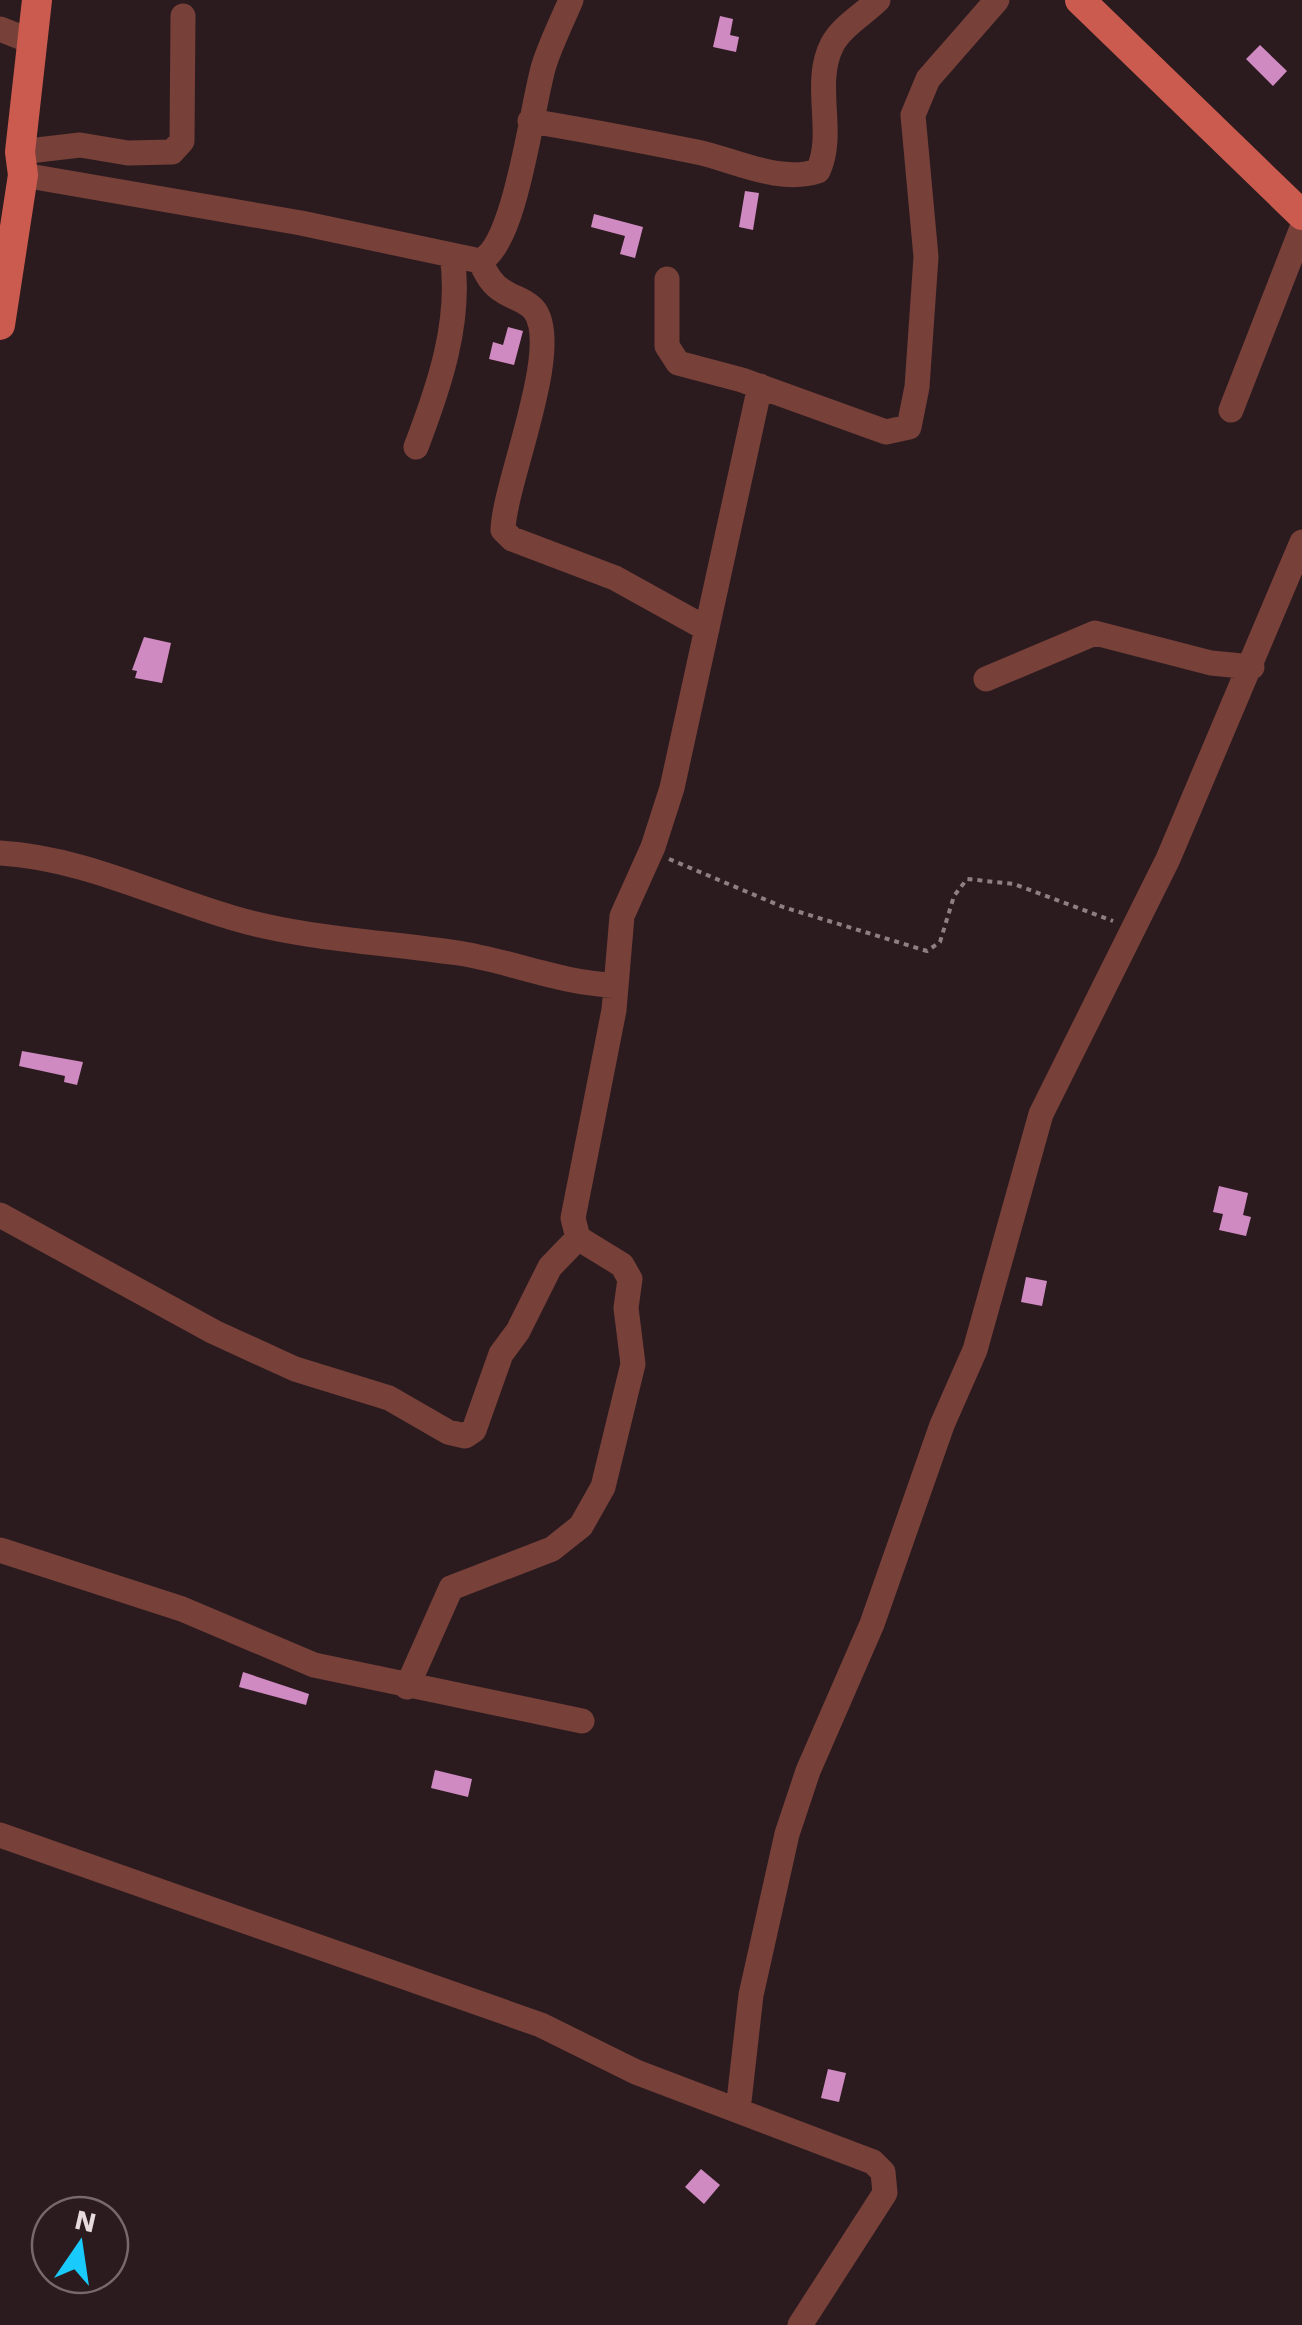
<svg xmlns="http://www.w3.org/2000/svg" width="1302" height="2325" font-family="'Work Sans',sans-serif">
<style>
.building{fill:#d08ac2}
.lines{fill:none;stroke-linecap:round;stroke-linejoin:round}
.path{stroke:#8d7f83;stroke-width:4;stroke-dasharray:5 5;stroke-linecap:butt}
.minor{stroke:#774039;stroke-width:25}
.major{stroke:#cc5b4f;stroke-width:30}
</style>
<rect width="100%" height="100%" fill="#2b1b1f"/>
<!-- building -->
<path class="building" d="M 720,16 L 733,19 L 730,35 L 739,37 L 736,52 L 713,47 Z
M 1260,45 L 1287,71 L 1273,86 L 1246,59 Z
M 745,191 L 759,193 L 753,230 L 739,227 Z
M 594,214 L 643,227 L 635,258 L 620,254 L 625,236 L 591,227 Z
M 508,327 L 523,331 L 514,365 L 489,359 L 493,342 L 503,345 Z
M 144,637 L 171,643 L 162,683 L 135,678 L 137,671 L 132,670 Z
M 22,1051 L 83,1062 L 77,1085 L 64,1082 L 65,1076 L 19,1066 Z
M 1219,1186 L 1248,1193 L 1243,1215 L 1251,1217 L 1246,1236 L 1219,1230 L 1223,1214 L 1213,1212 Z
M 1026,1277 L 1047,1281 L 1042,1306 L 1021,1302 Z
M 243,1672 L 309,1694 L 306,1705 L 239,1687 Z
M 435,1770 L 472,1779 L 468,1797 L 431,1788 Z
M 828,2069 L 846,2073 L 839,2102 L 821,2098 Z
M 701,2169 L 720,2185 L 704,2204 L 685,2187 Z"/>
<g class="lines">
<!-- path -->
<path class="path" d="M 669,859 L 783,907 L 927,951 L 940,942 L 954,896 L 967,879 L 1014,884 L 1113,921"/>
<!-- minor -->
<path class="minor" d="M 0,29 L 33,42
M 530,121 C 586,130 642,141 697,152 C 735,160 779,184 818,171 C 836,133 812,84 832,45 C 841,27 864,14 878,0
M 20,152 L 80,145 L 128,153 L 172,152 L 182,141 L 183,16
M 23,175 L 301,223 L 480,261 C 516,246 532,104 544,65 C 551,43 562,21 571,0
M 480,261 C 486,273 491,284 503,291 C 513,298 528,301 535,311 C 562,350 504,484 503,530 L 512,539 L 615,578 L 707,629
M 667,279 L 667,346 L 678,363 L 742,380 L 886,432 L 909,427 L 917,387 L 926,257 L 913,115 L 928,79 L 997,0
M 1231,410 L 1302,228
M 416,447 C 439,387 462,321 452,255
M 986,679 L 1095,633 L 1211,663 L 1252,667
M 0,853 C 83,858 154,895 233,918 C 305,939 384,942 458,953 C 511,961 559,983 614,985
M 0,1215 L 214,1332 L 295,1369 L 389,1398 L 448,1432 L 465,1436 L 474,1430 L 501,1354 L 518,1331 L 550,1267 L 578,1238
M 0,1550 L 182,1609 L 314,1665 L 582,1721
M 407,1687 L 451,1588 L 552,1549 L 581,1526 L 603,1487 L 633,1364 L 626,1308 L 630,1279 L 622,1265 L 578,1238 L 573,1218 L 614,1010 L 622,916 L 653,847 L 672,788 L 760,386
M 0,1835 L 541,2025 L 636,2072 L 873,2162 L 883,2172 L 885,2193 L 800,2325
M 738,2110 L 751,1995 L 787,1834 L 808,1771 L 872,1624 L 942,1425 L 975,1350 L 1041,1114 L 1168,859 L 1302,542"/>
<!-- major -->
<path class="major" d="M 1080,0 L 1302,215
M 0,325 L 23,175 L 20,152 L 37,0"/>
</g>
<!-- north arrow -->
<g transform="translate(80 2245) rotate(13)"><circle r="48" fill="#2b1b1f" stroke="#76686b" stroke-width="2.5"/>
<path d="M0-8L18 38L0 25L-18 38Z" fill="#19cafc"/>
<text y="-15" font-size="28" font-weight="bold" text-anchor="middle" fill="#e7dbde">N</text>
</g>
</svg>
